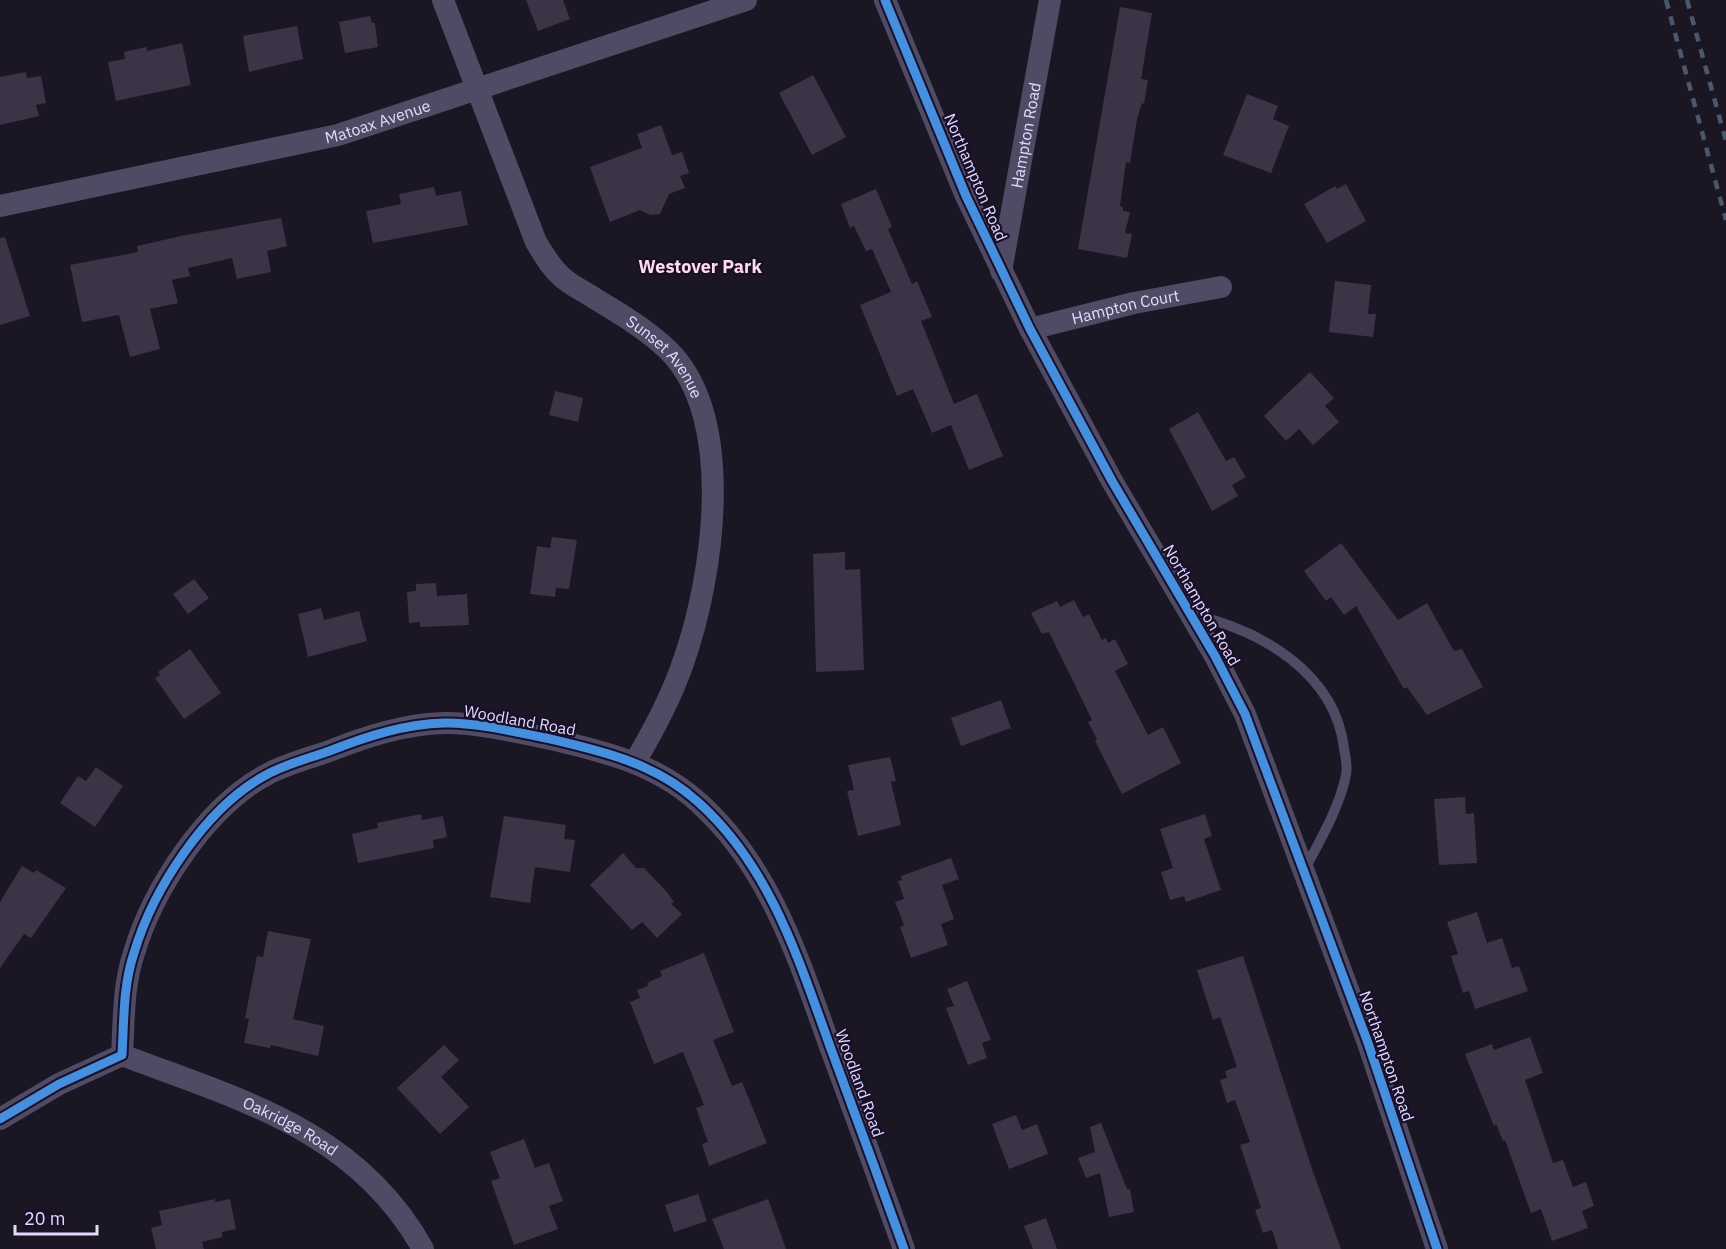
<svg xmlns="http://www.w3.org/2000/svg" width="1726" height="1249" font-family="'IBM Plex Sans',sans-serif">
<style>
.building{fill:#3a3446}
.lines{fill:none;stroke-linecap:round;stroke-linejoin:round}
.service{stroke:#504b65;stroke-width:10}
.minor{stroke:#504b65;stroke-width:22}
.rail{stroke:#49586f;stroke-width:4.5;stroke-dasharray:9 8;stroke-linecap:butt}
.cycleway-casing{stroke:#18102a;stroke-width:13}
.cycleway{stroke:#468fdf;stroke-width:9}
.labels{text-anchor:middle;stroke-width:4.5;stroke-linejoin:round;paint-order:stroke}
.street-label{font-size:16px;fill:#e3d9ff;stroke:#18102a}
.neighbourhood-label{font-size:18px;font-weight:bold;fill:#ffdbed;stroke:#18102a}
</style>
<rect width="100%" height="100%" fill="#1a1624"/>
<!-- building -->
<path class="building" d="M 526,0 L 563,0 L 570,19 L 538,31 Z
M 1120,7 L 1152,13 L 1141,79 L 1148,80 L 1144,104 L 1142,103 L 1137,119 L 1130,163 L 1126,162 L 1120,206 L 1123,207 L 1123,211 L 1130,212 L 1125,233 L 1132,234 L 1127,258 L 1078,249 Z
M 370,16 L 372,23 L 375,23 L 378,47 L 345,53 L 339,22 Z
M 297,26 L 303,59 L 249,72 L 243,36 Z
M 182,43 L 191,85 L 116,101 L 108,62 L 125,59 L 124,52 L 146,47 L 147,51 Z
M 26,72 L 27,78 L 41,76 L 46,103 L 36,105 L 39,116 L 0,125 L 0,77 Z
M 813,75 L 846,137 L 812,155 L 779,93 Z
M 1247,94 L 1278,106 L 1273,119 L 1289,126 L 1271,173 L 1223,155 Z
M 661,125 L 672,155 L 682,152 L 689,173 L 680,176 L 685,188 L 669,194 L 660,214 L 650,215 L 640,210 L 610,222 L 590,167 L 642,148 L 637,134 Z
M 1346,184 L 1366,221 L 1327,243 L 1304,204 L 1335,186 L 1337,189 Z
M 434,187 L 436,196 L 461,191 L 468,225 L 373,243 L 366,211 L 401,204 L 399,194 Z
M 876,189 L 892,227 L 888,229 L 912,284 L 917,281 L 932,317 L 921,321 L 954,404 L 977,394 L 1003,456 L 969,470 L 951,425 L 932,433 L 913,389 L 897,396 L 860,305 L 891,292 L 872,249 L 866,251 L 854,226 L 850,228 L 841,204 Z
M 281,218 L 287,246 L 267,251 L 271,272 L 237,279 L 232,258 L 188,268 L 190,276 L 172,280 L 178,303 L 150,309 L 160,349 L 130,357 L 119,315 L 82,322 L 70,265 L 138,252 L 137,246 L 181,236 Z
M 5,237 L 30,316 L 0,325 L 0,238 Z
M 1335,281 L 1371,285 L 1368,314 L 1376,314 L 1373,337 L 1329,332 Z
M 1310,372 L 1334,398 L 1325,406 L 1339,422 L 1313,445 L 1299,429 L 1286,441 L 1264,416 Z
M 555,391 L 583,398 L 578,422 L 549,415 Z
M 1198,412 L 1226,461 L 1234,457 L 1246,477 L 1232,485 L 1238,496 L 1212,511 L 1169,429 Z
M 552,537 L 577,540 L 569,589 L 556,588 L 555,597 L 530,594 L 537,546 L 550,548 Z
M 1341,543 L 1398,620 L 1427,603 L 1454,651 L 1462,649 L 1483,687 L 1427,715 L 1407,687 L 1404,689 L 1356,606 L 1344,615 L 1331,597 L 1326,601 L 1304,571 Z
M 845,552 L 845,570 L 860,569 L 864,670 L 816,672 L 813,554 Z
M 194,579 L 209,598 L 188,614 L 173,594 Z
M 436,583 L 437,596 L 467,594 L 469,625 L 420,627 L 420,622 L 409,623 L 407,592 L 416,591 L 416,584 Z
M 1074,600 L 1083,617 L 1089,614 L 1102,640 L 1106,638 L 1108,643 L 1115,639 L 1128,664 L 1115,671 L 1148,735 L 1163,727 L 1181,763 L 1122,794 L 1095,741 L 1097,739 L 1088,722 L 1092,720 L 1049,632 L 1042,634 L 1031,613 L 1057,601 L 1060,607 Z
M 321,608 L 324,620 L 359,611 L 367,641 L 308,657 L 298,614 Z
M 190,649 L 221,693 L 184,719 L 155,678 L 160,675 L 158,672 Z
M 1001,700 L 1011,728 L 961,746 L 951,718 Z
M 890,757 L 896,781 L 891,782 L 901,825 L 858,836 L 847,791 L 854,790 L 848,765 Z
M 96,767 L 123,786 L 95,827 L 60,803 L 78,776 L 86,781 Z
M 1465,797 L 1466,814 L 1474,813 L 1477,863 L 1439,865 L 1434,799 Z
M 421,814 L 422,820 L 443,816 L 447,837 L 433,840 L 434,848 L 358,863 L 352,834 L 378,828 L 377,823 Z
M 1205,814 L 1212,836 L 1204,839 L 1221,890 L 1186,902 L 1184,896 L 1170,900 L 1161,872 L 1173,868 L 1160,829 Z
M 504,816 L 566,825 L 564,839 L 575,840 L 570,872 L 535,867 L 530,903 L 490,897 Z
M 623,853 L 636,868 L 644,868 L 666,891 L 674,902 L 671,904 L 682,914 L 657,938 L 642,922 L 632,930 L 590,885 Z
M 951,858 L 959,879 L 942,885 L 954,919 L 941,924 L 948,945 L 911,958 L 900,927 L 904,925 L 895,902 L 904,899 L 898,881 L 902,880 L 901,876 Z
M 22,866 L 34,873 L 36,870 L 66,888 L 31,938 L 24,934 L 0,968 L 0,902 Z
M 1477,912 L 1487,943 L 1502,938 L 1512,968 L 1519,966 L 1528,991 L 1475,1009 L 1469,991 L 1463,993 L 1451,956 L 1458,954 L 1447,922 Z
M 268,931 L 311,939 L 293,1019 L 324,1026 L 318,1056 L 271,1045 L 270,1048 L 244,1043 L 249,1019 L 245,1018 L 257,956 L 263,957 Z
M 704,953 L 734,1032 L 713,1040 L 732,1086 L 742,1082 L 767,1143 L 709,1166 L 702,1144 L 708,1142 L 696,1108 L 704,1105 L 683,1052 L 654,1064 L 630,1002 L 640,998 L 637,990 L 648,986 L 647,983 L 662,976 L 660,971 Z
M 1243,956 L 1313,1172 L 1341,1249 L 1278,1249 L 1272,1230 L 1263,1233 L 1255,1210 L 1261,1208 L 1240,1145 L 1250,1142 L 1235,1100 L 1227,1103 L 1220,1080 L 1227,1078 L 1225,1071 L 1237,1067 L 1220,1017 L 1213,1020 L 1197,970 Z
M 967,981 L 991,1040 L 982,1043 L 987,1058 L 968,1065 L 946,1008 L 954,1006 L 947,989 Z
M 1530,1037 L 1543,1073 L 1525,1080 L 1553,1163 L 1563,1160 L 1573,1187 L 1586,1182 L 1594,1206 L 1582,1211 L 1588,1228 L 1552,1241 L 1541,1209 L 1531,1213 L 1505,1140 L 1503,1141 L 1496,1124 L 1494,1126 L 1465,1054 L 1492,1044 L 1494,1050 Z
M 444,1045 L 459,1060 L 441,1077 L 469,1107 L 440,1134 L 397,1088 Z
M 1016,1115 L 1022,1130 L 1037,1124 L 1048,1154 L 1009,1169 L 992,1124 Z
M 1101,1123 L 1127,1189 L 1130,1189 L 1134,1212 L 1109,1217 L 1100,1173 L 1086,1178 L 1078,1158 L 1095,1152 L 1090,1127 Z
M 524,1139 L 535,1168 L 549,1163 L 563,1201 L 549,1206 L 558,1229 L 514,1245 L 491,1181 L 500,1178 L 490,1152 Z
M 698,1194 L 707,1221 L 674,1232 L 665,1205 Z
M 215,1199 L 215,1202 L 230,1199 L 236,1229 L 222,1232 L 222,1237 L 202,1242 L 204,1249 L 156,1249 L 151,1228 L 162,1225 L 159,1211 Z
M 768,1199 L 786,1249 L 724,1249 L 712,1219 Z
M 1046,1218 L 1057,1249 L 1033,1249 L 1024,1226 Z"/>
<g class="lines">
<!-- service -->
<path class="service" d="M 1193,615 C 1261,630 1335,673 1344,748 C 1345,756 1348,766 1346,775 C 1339,809 1320,840 1304,871"/>
<!-- minor -->
<g class="minor">
<path id="s1" d="M 443,0 L 536,242 C 544,255 551,268 563,278 C 572,286 584,291 594,298 C 619,313 646,329 668,350 C 737,418 713,577 684,660 C 672,696 654,729 635,762"/>
<path d="M 885,0 L 966,196 L 1030,329 L 1112,481 L 1215,656 L 1245,714 L 1368,1043 L 1437,1249"/>
<path id="s2" d="M 0,206 L 338,135 L 746,0"/>
<path id="s3" d="M 1001,271 L 1050,0"/>
<path id="s4" d="M 1030,329 L 1134,303 L 1221,287"/>
<path id="s5" d="M 122,1055 C 240,1100 357,1130 423,1249"/>
<path d="M 0,1119 L 59,1084 L 122,1055 C 124,1021 123,985 134,953 C 153,889 206,807 266,775 C 285,764 311,758 332,750 C 368,736 405,724 444,723 C 474,722 516,732 546,738 C 602,751 655,763 698,802 C 771,867 799,961 831,1049 C 856,1116 880,1182 904,1249"/>
</g>
<!-- rail -->
<path class="rail" d="M 1666,0 L 1726,220
M 1687,0 L 1726,141"/>
<!-- cycleway casing -->
<g class="cycleway-casing">
<path id="cycleway" d="M 885,0 L 966,196 L 1030,329 L 1112,481 L 1215,656 L 1245,714 L 1368,1043 L 1437,1249
M 0,1119 L 59,1084 L 122,1055 C 124,1021 123,985 134,953 C 153,889 206,807 266,775 C 285,764 311,758 332,750 C 368,736 405,724 444,723 C 474,722 516,732 546,738 C 602,751 655,763 698,802 C 771,867 799,961 831,1049 C 856,1116 880,1182 904,1249"/>
</g>
<!-- cycleway -->
<use href="#cycleway" class="cycleway"/>
</g>
<g class="labels">
<!-- street labels -->
<g class="street-label">
<text dy="6" stroke="none"><textPath href="#s2" startOffset="387">Matoax Avenue</textPath></text>
<text dy="6" stroke="none"><textPath href="#s3" startOffset="138">Hampton Road</textPath></text>
<text transform="translate(976 177) rotate(67)" y="6">Northampton Road</text>
<text dy="6" stroke="none"><textPath href="#s4" startOffset="98">Hampton Court</textPath></text>
<text dy="6" stroke="none"><textPath href="#s1" startOffset="435">Sunset Avenue</textPath></text>
<text transform="translate(1202 605) rotate(60)" y="6">Northampton Road</text>
<text transform="translate(520 720) rotate(10)" y="6">Woodland Road</text>
<text transform="translate(1387 1056) rotate(71)" y="6">Northampton Road</text>
<text transform="translate(860 1083) rotate(70)" y="6">Woodland Road</text>
<text dy="6" stroke="none"><textPath href="#s5" startOffset="183">Oakridge Road</textPath></text>
</g>
<!-- neighbourhood labels -->
<g class="neighbourhood-label">
<text x="700" y="273">Westover Park</text>
</g>
</g>
<!-- scale -->
<path d="M15 1225v9h82v-9" fill="none" stroke="#e3d9ff" stroke-width="3"/>
<text x="24" y="1225" font-size="18" fill="#e3d9ff" stroke="#18102a" stroke-width="4.5" paint-order="stroke">20 m</text>
</svg>
